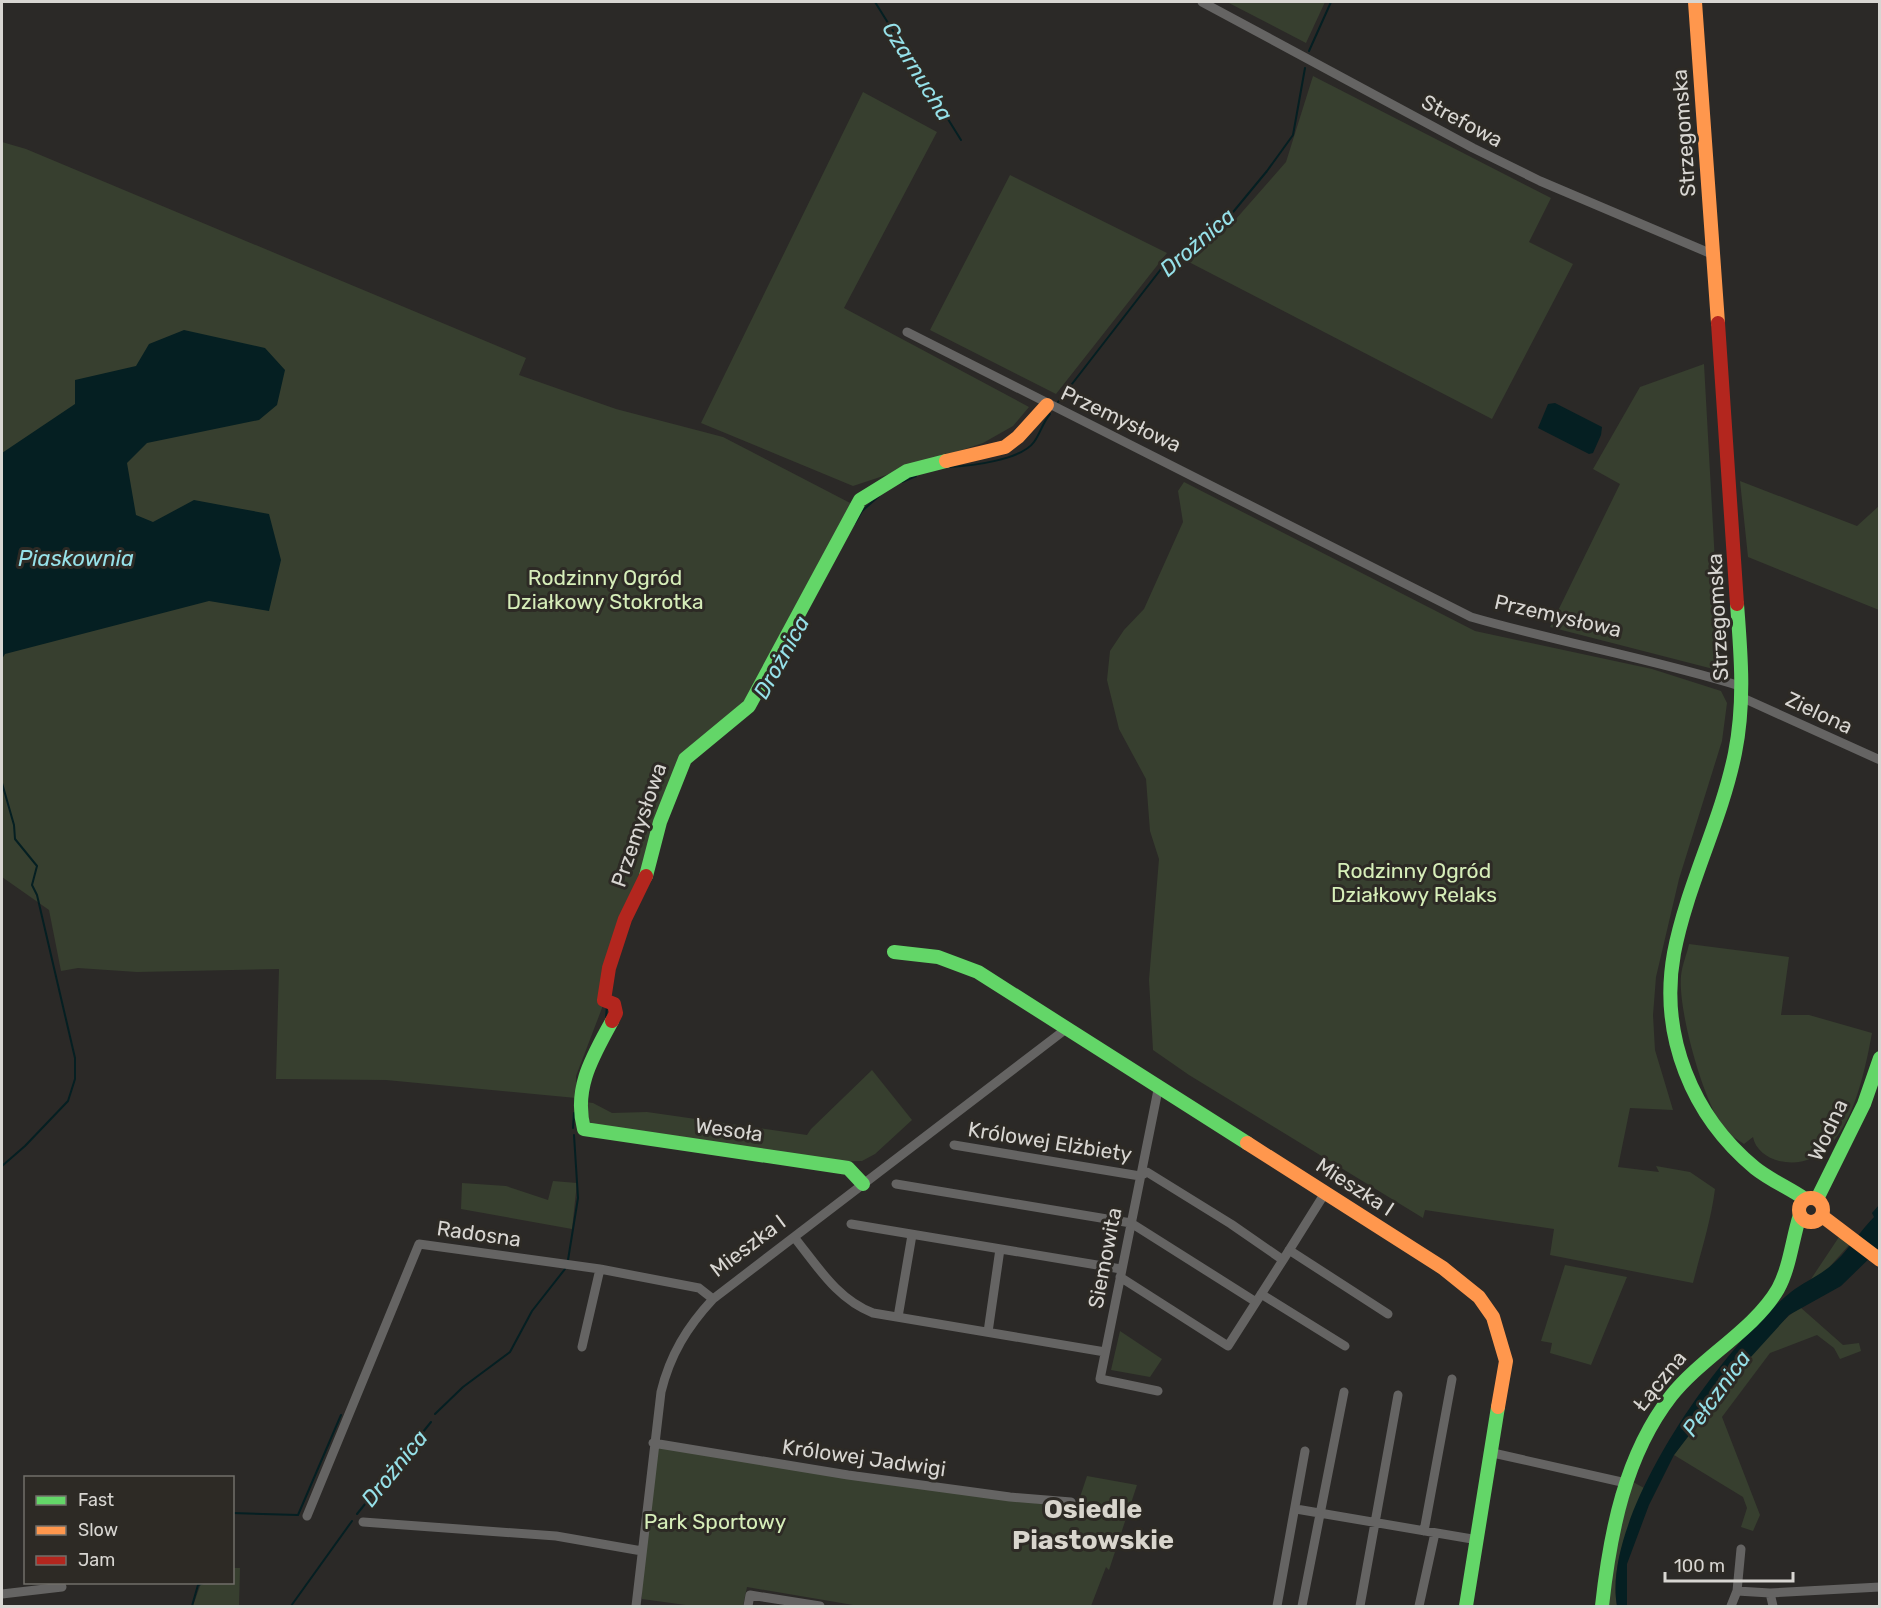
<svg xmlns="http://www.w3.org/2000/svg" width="1881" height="1608" font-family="Rubik,sans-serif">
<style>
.green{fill:#373f2f}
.water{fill:#051f22}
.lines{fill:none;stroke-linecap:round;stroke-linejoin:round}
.stream{stroke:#051f22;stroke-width:2}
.street{stroke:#656463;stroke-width:9}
.fast{stroke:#63d668;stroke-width:14}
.slow{stroke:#ff974d;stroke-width:14}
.jam{stroke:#b3261e;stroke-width:14}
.labels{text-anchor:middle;stroke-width:6;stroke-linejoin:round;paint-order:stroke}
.street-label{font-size:21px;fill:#d8d6d2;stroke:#2d2a25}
.park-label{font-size:21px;fill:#d6eeb9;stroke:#2d2a25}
.water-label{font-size:22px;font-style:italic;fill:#96e1e9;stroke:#2d2a25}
.district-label{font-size:27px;font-weight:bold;fill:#d8d5cd;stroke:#2d2a25}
</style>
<rect width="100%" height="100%" fill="#2b2927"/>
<!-- green -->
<path class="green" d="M 1227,2 L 1325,2 L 1306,43 Z
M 1313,76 L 1551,198 L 1529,242 L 1573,264 L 1492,419 L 1185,260 L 1235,220 L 1286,162 Z
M 863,92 L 937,132 L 844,308 L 1029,407 L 1013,426 L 983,443 L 853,486 L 701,423 Z
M 2,142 L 26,149 L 526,358 L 519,375 L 616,409 L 723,437 L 854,505 L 756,684 L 735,713 L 680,755 L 602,993 L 602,1008 L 576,1076 L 576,1098 L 386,1080 L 276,1079 L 279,969 L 137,972 L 78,968 L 61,971 L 49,910 L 2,877 Z
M 1010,175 L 1167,253 L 1056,394 L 930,330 Z
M 1704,364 L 1721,671 L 1550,627 L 1620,484 L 1593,469 L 1640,387 Z
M 1740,481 L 1857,526 L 1879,506 L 1879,610 L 1748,557 Z
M 1184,482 L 1475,631 L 1652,669 L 1721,691 L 1727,703 L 1722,741 L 1679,879 L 1656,977 L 1653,1015 L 1655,1050 L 1673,1110 L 1630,1108 L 1618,1167 L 1659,1172 L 1656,1166 L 1690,1172 L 1715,1189 C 1711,1221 1701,1251 1693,1283 L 1550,1255 L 1554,1229 L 1425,1210 L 1423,1218 L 1189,1075 L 1153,1050 L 1149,980 L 1159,859 L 1150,831 L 1146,779 L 1119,729 L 1107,680 L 1110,651 L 1124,630 L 1144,609 L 1183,522 L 1178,491 Z
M 1689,944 L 1789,957 L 1781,1015 L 1809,1015 L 1872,1033 C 1863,1081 1845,1175 1779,1161 C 1767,1158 1755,1149 1753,1137 L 1744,1144 C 1735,1138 1728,1134 1721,1124 C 1702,1096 1678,1010 1681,976 C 1682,965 1687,954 1689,944 Z
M 872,1070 L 912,1120 L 875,1154 L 862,1161 L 813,1162 L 603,1130 C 589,1123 585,1119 585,1102 L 593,1103 L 612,1113 L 647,1112 L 807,1135 L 811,1129 Z
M 553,1181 L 577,1183 L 572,1229 L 461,1209 L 462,1183 L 506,1186 L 548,1200 Z
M 1839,1237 L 1849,1245 L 1825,1272 L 1811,1279 Z
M 1565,1265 L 1627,1277 L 1591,1365 L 1550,1353 L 1552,1343 L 1541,1341 Z
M 1800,1307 L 1843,1345 L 1859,1343 L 1861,1351 L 1840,1359 L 1834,1348 L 1817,1335 L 1770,1353 L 1722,1417 L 1760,1515 L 1753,1531 L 1741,1527 L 1747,1508 L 1743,1497 L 1674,1455 C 1708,1409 1755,1340 1800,1307 Z
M 1120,1331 L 1162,1359 L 1150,1377 L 1111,1370 Z
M 653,1443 L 1067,1508 L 1078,1503 L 1087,1476 L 1137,1485 L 1109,1570 L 1106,1567 L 1091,1606 L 859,1606 L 747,1587 L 743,1606 L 693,1606 L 642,1599 L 642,1551 Z
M 1633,1482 L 1644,1488 C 1629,1525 1610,1566 1617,1606 L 1608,1606 L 1617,1540 Z
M 233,1568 L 240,1568 L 239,1606 L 193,1606 L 201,1583 L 232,1582 Z"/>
<!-- water -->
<path class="water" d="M 184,330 L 265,348 L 285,370 L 277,405 L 259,420 L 147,443 L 127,463 L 136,515 L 153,522 L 194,500 L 269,514 L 281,560 L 269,611 L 209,601 L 5,654 L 2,659 L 2,453 L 75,404 L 75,380 L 136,366 L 149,344 Z
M 1555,403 L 1602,427 L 1601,435 L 1593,453 L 1589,454 L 1538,428 L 1548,404 Z
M 1879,1205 L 1879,1249 L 1841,1286 L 1789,1315 L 1740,1369 L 1674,1455 L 1649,1505 L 1627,1564 L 1627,1606 L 1617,1606 C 1601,1515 1722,1347 1791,1292 C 1805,1281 1822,1275 1836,1261 C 1850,1248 1860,1231 1874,1217 L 1872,1213 Z"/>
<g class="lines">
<!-- stream -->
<path class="stream" d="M 875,2 L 961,140
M 1309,51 L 1331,2
M 1058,402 L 1168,260 L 1229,217 L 1267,171 L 1293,135 L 1305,68
M 950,467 C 971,466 1021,460 1034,442 C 1040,434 1043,422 1050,414
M 902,482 L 916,476
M 855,523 L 862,511 L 879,496
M 2,783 L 14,825 L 15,839 L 37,866 L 32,885 L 37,895 L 75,1058 L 75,1079 L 68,1101 L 25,1146 L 2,1166
M 606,1018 L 607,1005
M 573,1128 L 574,1113
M 568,1260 L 578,1198 L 574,1135
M 435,1414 L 463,1387 L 510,1352 L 532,1311 L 565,1269
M 232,1513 L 298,1515 L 341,1415
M 357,1514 L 431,1422
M 192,1606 L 198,1585 L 206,1582
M 291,1606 L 352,1521"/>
<!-- street -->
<path class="street" d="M 1202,2 L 1473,148 L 1540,181 L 1714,255
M 907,332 L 1471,617 C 1561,643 1654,659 1743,687
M 1743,698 L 1880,760
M 954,1145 L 1140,1176 L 1147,1172 L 1231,1224 L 1283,1260 L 1325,1193
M 896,1184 L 1131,1223 L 1256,1302
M 851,1224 L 1121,1269
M 794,1237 C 818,1267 837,1299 873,1313 L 1105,1352
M 1289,1250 L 1388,1314
M 1120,1277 L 1228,1346 L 1283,1260
M 1261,1294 L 1345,1346
M 898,1317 L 912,1235
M 988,1332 L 1000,1249
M 582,1347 L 600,1269
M 1158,1391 L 1100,1379 L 1159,1085
M 653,1443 L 848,1475 L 1010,1497 L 1071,1502
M 1493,1453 L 1626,1483
M 1296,1509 L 1478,1540
M 307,1516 L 419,1244 L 600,1269 L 699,1288 L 713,1299
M 363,1522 L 556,1536 L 642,1551
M 1424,1531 L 1452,1379
M 1737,1591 L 1770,1593 L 1880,1587
M 1770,1593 L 1773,1606
M 2,1594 L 62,1587
M 636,1606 L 661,1392 C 670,1355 687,1327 713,1299 L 1066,1029
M 748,1606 L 750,1595 L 820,1606
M 1277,1606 L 1305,1451
M 1302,1606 L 1344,1392
M 1360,1606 L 1398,1395
M 1419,1606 L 1435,1533
M 1731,1606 L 1737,1591 L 1741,1549"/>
<!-- fast -->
<path class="fast" d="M 1737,604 C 1741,655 1745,703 1735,753 C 1721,822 1687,885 1674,953 C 1659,1035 1692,1116 1755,1168 C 1770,1180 1789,1188 1805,1199
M 646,876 L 660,822 L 685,759 L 749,706 L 860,500 L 907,471 L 946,461
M 894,952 L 938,957 L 978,972 L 1247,1143
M 612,1021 C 593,1056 573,1088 584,1129 L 848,1168 L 863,1184
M 1817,1199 L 1864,1104 L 1880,1058
M 1466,1606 L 1498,1407
M 1602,1606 C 1610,1533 1625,1455 1671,1396 C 1702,1357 1754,1330 1778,1289 C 1790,1267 1792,1240 1800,1215"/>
<!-- slow -->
<path class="slow" d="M 1695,2 L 1718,323
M 946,461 L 1005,447 L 1018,437 L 1047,405
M 1247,1143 L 1443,1268 L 1479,1297 L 1493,1317 L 1506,1361 L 1498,1407
M1799 1210a12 12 0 1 1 24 0a12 12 0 1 1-24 0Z
M 1822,1216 L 1880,1260"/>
<!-- jam -->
<path class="jam" d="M 1718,323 L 1737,604
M 612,1021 L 616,1013 L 614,1004 L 604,1000 L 609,968 L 625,919 L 646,876"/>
</g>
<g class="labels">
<!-- street labels -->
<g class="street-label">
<text transform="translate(1462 121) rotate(28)" y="7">Strefowa</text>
<text transform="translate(1684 133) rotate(-94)" y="7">Strzegomska</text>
<text transform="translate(1121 419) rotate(25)" y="7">Przemysłowa</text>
<text transform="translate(1558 616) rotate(13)" y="7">Przemysłowa</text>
<text transform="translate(1718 617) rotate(-93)" y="7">Strzegomska</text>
<text transform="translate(1819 713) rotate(25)" y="7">Zielona</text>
<text transform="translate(639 825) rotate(-71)" y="7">Przemysłowa</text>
<text transform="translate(729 1130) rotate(8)" y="7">Wesoła</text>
<text transform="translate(1828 1130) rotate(-65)" y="7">Wodna</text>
<text transform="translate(1050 1142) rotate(9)" y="7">Królowej Elżbiety</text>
<text transform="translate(1355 1187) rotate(33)" y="7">Mieszka I</text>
<text transform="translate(479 1234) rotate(8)" y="7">Radosna</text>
<text transform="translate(748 1246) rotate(-37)" y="7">Mieszka I</text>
<text transform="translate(1105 1258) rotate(-79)" y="7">Siemowita</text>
<text transform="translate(1660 1381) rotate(-51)" y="7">Łączna</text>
<text transform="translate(864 1458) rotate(8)" y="7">Królowej Jadwigi</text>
</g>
<!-- park labels -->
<g class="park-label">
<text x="605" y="585">Rodzinny Ogród<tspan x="605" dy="24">Działkowy Stokrotka</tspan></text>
<text x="1414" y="878">Rodzinny Ogród<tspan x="1414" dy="24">Działkowy Relaks</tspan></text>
<text x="715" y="1529">Park Sportowy</text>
</g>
<!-- water labels -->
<g class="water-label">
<text transform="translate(918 71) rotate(58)" y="8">Czarnucha</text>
<text transform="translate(1197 242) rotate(-41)" y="8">Drożnica</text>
<text x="76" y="566">Piaskownia</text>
<text transform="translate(781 657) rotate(-61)" y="8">Drożnica</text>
<text transform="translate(1716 1393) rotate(-54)" y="8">Pełcznica</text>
<text transform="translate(394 1468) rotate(-51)" y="8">Drożnica</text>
</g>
<!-- district labels -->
<g class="district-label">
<text x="1093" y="1518">Osiedle<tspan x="1093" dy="31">Piastowskie</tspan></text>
</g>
</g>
<!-- border -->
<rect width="1881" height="1608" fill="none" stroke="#d8d6d2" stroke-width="6"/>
<!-- legend -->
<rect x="24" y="1476" width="210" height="108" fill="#2d2a25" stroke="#716f6a" stroke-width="1.5"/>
<rect x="36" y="1496" width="30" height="9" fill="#63d668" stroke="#716f6a" stroke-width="1.5"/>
<text x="78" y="1506" font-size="18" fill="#d8d6d2">Fast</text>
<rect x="36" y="1526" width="30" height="9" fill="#ff974d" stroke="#716f6a" stroke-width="1.5"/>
<text x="78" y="1536" font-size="18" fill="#d8d6d2">Slow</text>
<rect x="36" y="1556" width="30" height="9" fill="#b3261e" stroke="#716f6a" stroke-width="1.5"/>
<text x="78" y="1566" font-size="18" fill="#d8d6d2">Jam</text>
<!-- scale -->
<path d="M1665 1572v9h128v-9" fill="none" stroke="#d8d6d2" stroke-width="3"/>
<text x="1674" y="1572" font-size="18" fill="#d8d6d2" stroke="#2d2a25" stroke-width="4.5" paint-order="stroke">100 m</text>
</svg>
